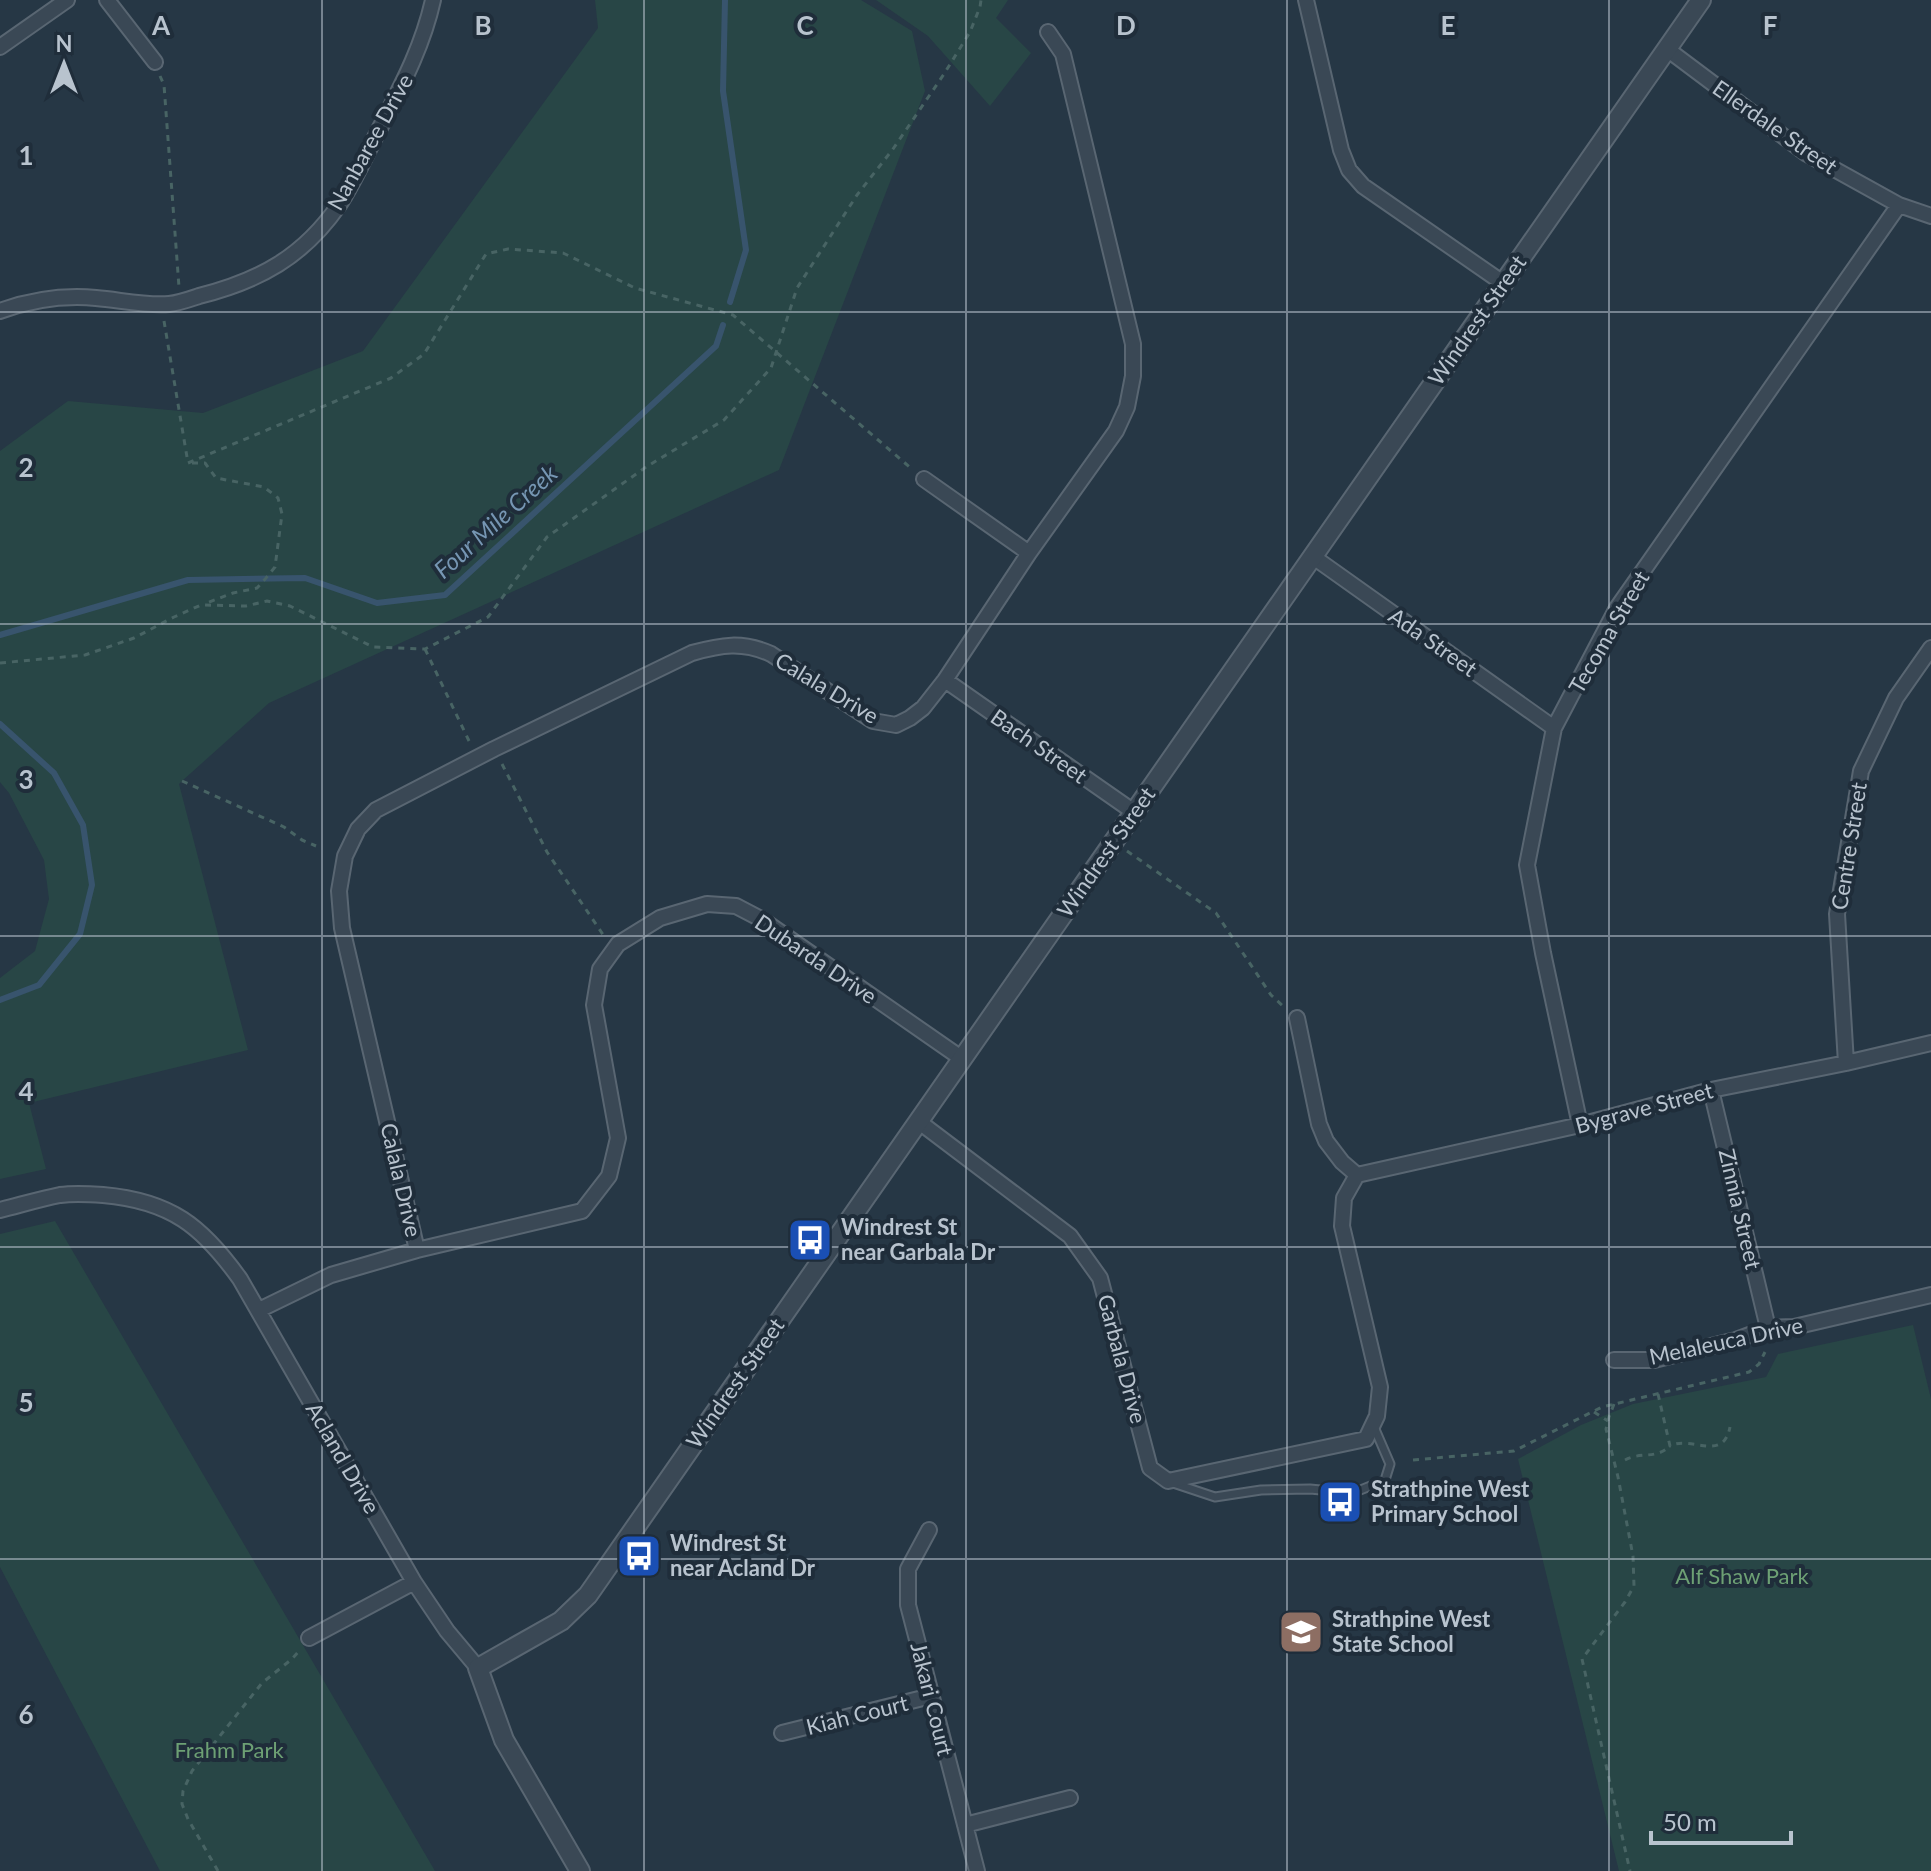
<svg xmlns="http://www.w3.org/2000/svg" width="1931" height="1871" font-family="Lato,sans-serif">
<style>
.green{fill:#284646}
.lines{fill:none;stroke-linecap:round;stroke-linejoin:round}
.stream{stroke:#38546d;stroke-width:6}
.service-casing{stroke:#596672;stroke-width:11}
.minor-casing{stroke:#596672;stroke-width:18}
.tertiary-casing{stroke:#596672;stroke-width:22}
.path{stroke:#486464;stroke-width:3;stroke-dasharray:6 6;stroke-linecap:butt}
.service{stroke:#3a4855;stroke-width:7}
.minor{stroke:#3a4855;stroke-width:14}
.tertiary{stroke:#3a4855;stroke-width:18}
.grid{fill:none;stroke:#b8c3ce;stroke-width:2;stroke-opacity:0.55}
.labels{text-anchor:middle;stroke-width:8;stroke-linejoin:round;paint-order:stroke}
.street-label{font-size:22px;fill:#b8c3ce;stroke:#1f2d3a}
.poi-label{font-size:22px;font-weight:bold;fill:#b8c3ce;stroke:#1f2d3a;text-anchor:start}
.park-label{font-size:22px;fill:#6da074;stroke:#1f2d3a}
.water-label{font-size:24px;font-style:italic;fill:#7696b3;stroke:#1f2d3a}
.grid-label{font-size:26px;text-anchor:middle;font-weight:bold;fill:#b8c3ce;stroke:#1f2d3a;stroke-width:8;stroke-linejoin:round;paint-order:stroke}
</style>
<rect width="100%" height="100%" fill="#263745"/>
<!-- green -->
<path class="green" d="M 595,0 L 861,0 L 912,31 L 925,91 L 779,470 L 269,703 L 182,781 L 179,784 L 248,1050 L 29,1103 L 46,1169 L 0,1179 L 0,978 L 35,951 L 49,899 L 44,860 L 9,793 L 0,782 L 0,451 L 68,401 L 203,413 L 363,351 L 598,28 Z
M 876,0 L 1008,0 L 996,18 L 1031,53 L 990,106 L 928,36 Z
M 55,1221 L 435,1871 L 160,1871 L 0,1567 L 0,1234 Z
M 1913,1325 L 1931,1399 L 1931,1871 L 1619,1871 L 1518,1459 L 1581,1425 L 1633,1404 L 1766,1377 L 1778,1354 Z"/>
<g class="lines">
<!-- stream -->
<path class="stream" d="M 725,0 L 723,91 L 746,250 L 730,302
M 0,635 L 188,580 L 305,578 L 377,603 L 445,595 L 716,346 L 723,325
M 0,724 L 54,773 L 83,825 L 92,885 L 80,934 L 39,985 L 0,1000"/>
<!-- service casing -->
<g class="service-casing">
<path id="service" d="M 1173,1483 L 1215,1497 L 1261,1490 L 1310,1489 L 1353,1493 L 1385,1480 L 1390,1464 L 1374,1427"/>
</g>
<!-- minor casing -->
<g class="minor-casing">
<path id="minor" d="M 107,0 L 155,62
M 1306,0 L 1341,150 L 1349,170 L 1363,186 L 1503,283
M 0,47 L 67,0
M 1667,49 L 1807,154 L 1899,205 L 1931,216
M 0,311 C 31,300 64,295 96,298 C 120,300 146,306 169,304 C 179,303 190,299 199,296 C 259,281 303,257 339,205 C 355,181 368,150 382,124 C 403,83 423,45 433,0
M 924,479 L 1029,553
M 1312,556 L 1554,728
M 945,680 L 1134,812
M 1297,1018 L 1319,1124 L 1326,1141 L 1342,1162 L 1357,1175
M 1846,1063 L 1837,914 L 1861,771 L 1896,698 L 1931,648
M 1711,1090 L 1768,1328
M 918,1121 L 1070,1236 L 1100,1278 L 1150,1468 L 1168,1481 L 1366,1439 L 1377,1416 L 1380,1387 L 1342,1226 L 1344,1198 L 1357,1175
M 1580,1125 L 1543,953 L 1527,865 L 1554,728 L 1617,608 L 1899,205
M 1357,1175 L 1580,1125 L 1711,1090 L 1846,1063 L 1931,1043
M 0,1210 C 20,1205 40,1199 60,1195 C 74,1193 90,1194 103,1195 C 171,1201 202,1226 240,1279 L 414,1582 L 447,1631 L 478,1668
M 417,1250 L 342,928 L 339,891 L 345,856 L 358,829 L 376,810 L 494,749 L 692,653 C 721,645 742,641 771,654 L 873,721 L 896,725 L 910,718 L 923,708 L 945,680 L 1029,553 L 1116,431 L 1127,407 L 1133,376 L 1133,344 L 1063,54 L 1048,32
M 259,1310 L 331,1275 L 417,1250 L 582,1211 L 609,1176 L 618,1138 L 594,1005 L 600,969 L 618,944 L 660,918 L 707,904 L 736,906 L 761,919 L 961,1058
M 1614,1360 L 1654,1360 L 1736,1340 L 1768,1328 L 1794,1327 L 1931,1295
M 929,1530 L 908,1569 L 908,1605 L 977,1871
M 309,1638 L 414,1582
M 782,1733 L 931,1696
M 965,1825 L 1070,1798"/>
</g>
<!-- tertiary casing -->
<g class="tertiary-casing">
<path id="tertiary" d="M 580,1871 L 504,1740 L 478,1668 L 561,1621 L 588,1595 L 1701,0"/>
</g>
<!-- path -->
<path class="path" d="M 160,76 L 164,85 L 179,287
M 164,321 L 188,463
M 188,463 L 391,378 L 424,354 L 486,254 L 508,249 L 563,253 L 635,288 L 733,315 L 913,470
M 192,463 L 205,463 L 216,478 L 264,487 L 278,498 L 282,514 L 275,567 L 266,578 L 257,588 L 233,593 L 204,604
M 425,649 L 470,743
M 0,663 L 85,655 L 134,638 L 174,617 L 201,605 L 246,606 L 267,601 L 290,606 L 373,647 L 425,649 L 488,617 L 547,537 L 646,467 L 724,420 L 771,368 L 797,288 L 857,195 L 893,149 L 944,74 L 970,32 L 980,7 L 981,0
M 502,764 L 547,852 L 604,936
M 182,781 L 284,827 L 302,840 L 316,846
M 1127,851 L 1216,913 L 1271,995 L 1284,1007
M 1658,1394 L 1670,1446 C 1691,1435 1723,1463 1730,1427
M 1614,1404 L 1609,1417 L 1606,1429 L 1618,1477 L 1633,1556 L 1634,1586 L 1625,1602 L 1582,1659 L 1630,1871
M 1594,1412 L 1608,1421
M 1413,1460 L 1514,1451 L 1602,1407 L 1749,1372 L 1759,1364 L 1765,1352
M 1625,1460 C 1642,1451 1655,1460 1670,1446
M 218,1871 L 188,1819 L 182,1804 L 183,1791 L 192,1771 L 262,1683 L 292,1659 L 299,1651"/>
<!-- service -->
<use href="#service" class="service"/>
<!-- minor -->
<use href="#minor" class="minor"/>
<!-- tertiary -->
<use href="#tertiary" class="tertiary"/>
</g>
<!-- grid -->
<path class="grid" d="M 322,0 L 322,1871M 644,0 L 644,1871M 966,0 L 966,1871M 1287,0 L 1287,1871M 1609,0 L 1609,1871M 0,312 L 1931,312M 0,624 L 1931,624M 0,936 L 1931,936M 0,1247 L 1931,1247M 0,1559 L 1931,1559"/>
<!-- icons -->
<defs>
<g id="bus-square" transform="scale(2.3)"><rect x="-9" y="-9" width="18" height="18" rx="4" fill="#1a4fb4" stroke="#1f2d3a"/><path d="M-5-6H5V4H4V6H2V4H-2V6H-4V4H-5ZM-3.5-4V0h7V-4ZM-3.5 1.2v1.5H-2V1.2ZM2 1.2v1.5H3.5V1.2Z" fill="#fff"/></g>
<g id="school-square" transform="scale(2.3)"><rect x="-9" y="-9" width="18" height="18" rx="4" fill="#8d6e63" stroke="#1f2d3a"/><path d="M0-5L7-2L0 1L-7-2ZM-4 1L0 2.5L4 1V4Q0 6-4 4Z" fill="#fff"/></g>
</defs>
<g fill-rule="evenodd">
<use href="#bus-square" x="810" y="1240"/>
<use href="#bus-square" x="1340" y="1502"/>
<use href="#bus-square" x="639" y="1556"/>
<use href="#school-square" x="1301" y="1632"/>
</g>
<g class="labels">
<!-- street labels -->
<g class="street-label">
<text transform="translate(1775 127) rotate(35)" y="8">Ellerdale Street</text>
<text transform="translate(370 142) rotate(-61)" y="8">Nanbaree Drive</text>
<text transform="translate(1477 320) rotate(-55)" y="8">Windrest Street</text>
<text transform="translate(1609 632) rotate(-60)" y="8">Tecoma Street</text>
<text transform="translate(1433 642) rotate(35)" y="8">Ada Street</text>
<text transform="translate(827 688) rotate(31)" y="8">Calala Drive</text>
<text transform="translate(1039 746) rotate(35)" y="8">Bach Street</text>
<text transform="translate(1849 846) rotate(-81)" y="8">Centre Street</text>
<text transform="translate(1106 852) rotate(-55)" y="8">Windrest Street</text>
<text transform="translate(816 959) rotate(34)" y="8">Dubarda Drive</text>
<text transform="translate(1644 1108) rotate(-15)" y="8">Bygrave Street</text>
<text transform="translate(401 1180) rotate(77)" y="8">Calala Drive</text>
<text transform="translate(1740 1209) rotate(77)" y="8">Zinnia Street</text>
<text transform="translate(1726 1341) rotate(-12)" y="8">Melaleuca Drive</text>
<text transform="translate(1122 1359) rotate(75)" y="8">Garbala Drive</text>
<text transform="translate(735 1383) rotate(-55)" y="8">Windrest Street</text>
<text transform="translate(343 1458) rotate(60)" y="8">Acland Drive</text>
<text transform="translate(932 1699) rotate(76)" y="8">Jakari Court</text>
<text transform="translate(857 1715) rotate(-14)" y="8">Kiah Court</text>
</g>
<!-- poi labels -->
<g class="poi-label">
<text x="841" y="1235">Windrest St<tspan x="841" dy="25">near Garbala Dr</tspan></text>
<text x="1371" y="1497">Strathpine West<tspan x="1371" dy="25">Primary School</tspan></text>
<text x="670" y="1551">Windrest St<tspan x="670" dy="25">near Acland Dr</tspan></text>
<text x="1332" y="1627">Strathpine West<tspan x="1332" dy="25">State School</tspan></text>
</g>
<!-- park labels -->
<g class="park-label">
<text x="1742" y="1584">Alf Shaw Park</text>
<text x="229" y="1758">Frahm Park</text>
</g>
<!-- water labels -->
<g class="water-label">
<text transform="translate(496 522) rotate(-42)" y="8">Four Mile Creek</text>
</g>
</g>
<g class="grid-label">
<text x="161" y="35">A</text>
<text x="483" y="35">B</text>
<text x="805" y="35">C</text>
<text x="1126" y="35">D</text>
<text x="1448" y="35">E</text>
<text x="1770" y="35">F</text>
<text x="26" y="165">1</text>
<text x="26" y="477">2</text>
<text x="26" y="789">3</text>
<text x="26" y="1101">4</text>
<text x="26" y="1412">5</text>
<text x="26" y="1724">6</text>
</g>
<!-- north arrow -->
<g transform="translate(64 64)" stroke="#1f2d3a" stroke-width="6" paint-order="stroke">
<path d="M0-6L14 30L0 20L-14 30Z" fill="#b8c3ce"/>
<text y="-12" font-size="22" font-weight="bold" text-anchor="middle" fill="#b8c3ce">N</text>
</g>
<!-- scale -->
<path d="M1651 1831v12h140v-12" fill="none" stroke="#b8c3ce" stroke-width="4"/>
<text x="1663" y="1831" font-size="24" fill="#b8c3ce" stroke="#1f2d3a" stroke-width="6" paint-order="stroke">50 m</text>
</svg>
